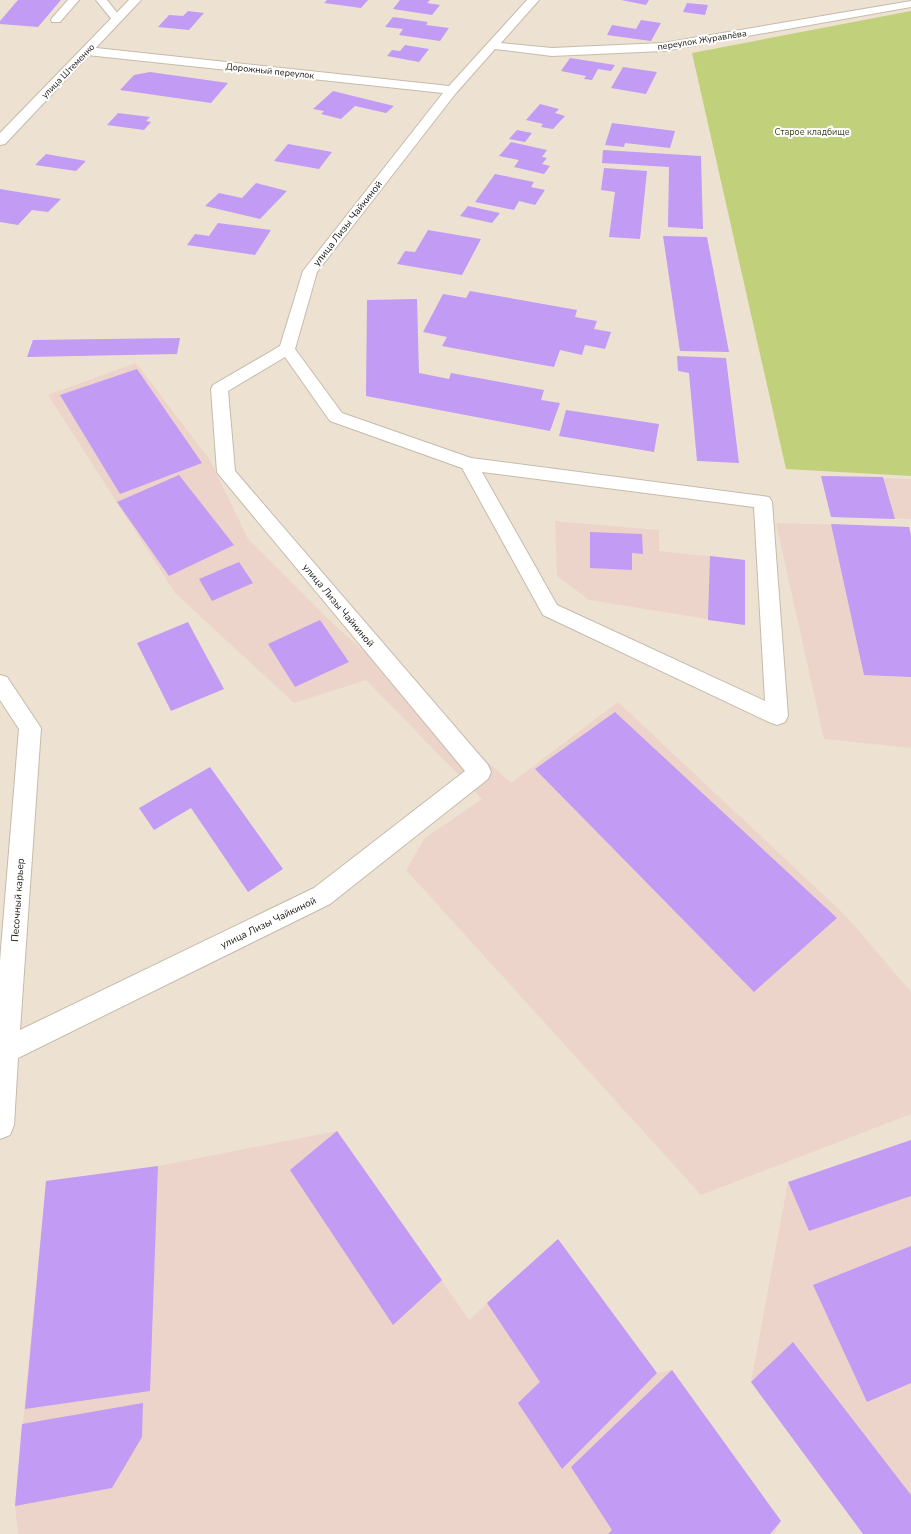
<svg xmlns="http://www.w3.org/2000/svg" width="911" height="1534" font-family="'Nunito Sans',sans-serif">
<style>
.industrial{fill:#ecd4ca}
.green{fill:#c1d07a}
.building{fill:#c19bf4}
.lines{fill:none;stroke-linecap:round;stroke-linejoin:round}
.service-casing{stroke:#c5bbab;stroke-width:2}
.minor-casing{stroke:#c5bbab;stroke-width:2}
.secondary-casing{stroke:#c5bbab;stroke-width:2}
.service{fill:#fff;fill-rule:evenodd}
.minor{fill:#fff;fill-rule:evenodd}
.secondary{fill:#fff;fill-rule:evenodd}
.labels{text-anchor:middle;stroke-width:4;stroke-linejoin:round;paint-order:stroke}
.far-street-label{font-size:9px;fill:#19150f;stroke:#fff}
.far-park-label{font-size:9px;fill:#3f451b;stroke:#fff}
.street-label{font-size:10px;fill:#19150f;stroke:#fff}
</style>
<rect width="100%" height="100%" fill="#ede2d2"/>
<!-- industrial -->
<path class="industrial" d="M 136,363 L 210,460 L 248,539 L 327,618 L 511,783 L 618,702 L 846,916 L 911,992 L 911,1114 L 701,1195 L 406,870 L 425,838 L 482,799 L 366,680 L 294,703 L 175,593 L 48,395 Z
M 821,476 L 911,479 L 911,519 L 831,517 Z
M 555,521 L 659,530 L 659,551 L 745,560 L 745,625 L 589,600 L 557,576 Z
M 776,523 L 909,527 L 911,536 L 911,748 L 824,739 Z
M 337,1131 L 469,1320 L 558,1239 L 657,1373 L 672,1370 L 781,1521 L 774,1534 L 18,1534 L 15,1506 L 46,1181 L 158,1166 Z
M 911,1140 L 911,1534 L 751,1382 L 788,1182 Z"/>
<!-- green -->
<path class="green" d="M 911,11 L 911,476 L 786,469 L 692,53 Z"/>
<!-- building -->
<path class="building" d="M 18,0 L 61,0 L 38,27 L 0,24 L 0,21 Z
M 327,0 L 368,0 L 361,8 L 324,3 Z
M 400,0 L 430,0 L 427,3 L 440,5 L 432,15 L 393,9 Z
M 621,0 L 649,0 L 646,5 Z
M 687,3 L 708,5 L 705,15 L 683,12 Z
M 188,11 L 204,13 L 189,30 L 158,27 L 169,15 L 183,16 Z
M 393,17 L 428,22 L 426,25 L 449,28 L 440,41 L 399,35 L 403,29 L 385,27 Z
M 641,20 L 661,23 L 651,41 L 607,35 L 612,25 L 636,29 Z
M 405,45 L 429,49 L 419,62 L 387,56 L 392,50 L 400,51 Z
M 570,58 L 615,65 L 611,71 L 598,69 L 592,80 L 584,79 L 586,76 L 561,71 Z
M 623,67 L 657,72 L 646,94 L 611,88 Z
M 150,72 L 228,83 L 211,103 L 120,90 L 134,75 Z
M 333,91 L 394,106 L 386,113 L 355,106 L 341,119 L 321,114 L 324,111 L 313,109 Z
M 540,104 L 559,109 L 555,113 L 565,116 L 553,129 L 541,127 L 543,124 L 526,120 Z
M 118,113 L 150,117 L 146,121 L 151,122 L 144,130 L 107,125 Z
M 612,123 L 675,131 L 670,148 L 625,143 L 624,147 L 605,145 Z
M 517,130 L 532,133 L 525,142 L 509,139 Z
M 511,142 L 547,150 L 542,157 L 547,158 L 542,164 L 550,166 L 544,174 L 514,167 L 519,160 L 499,156 Z
M 288,144 L 332,152 L 319,169 L 274,161 Z
M 603,150 L 701,156 L 703,229 L 668,227 L 669,167 L 602,163 Z
M 46,154 L 86,161 L 76,171 L 35,165 Z
M 604,168 L 647,171 L 640,239 L 609,237 L 615,192 L 601,190 Z
M 495,174 L 534,182 L 531,187 L 545,190 L 535,205 L 519,201 L 514,210 L 475,202 Z
M 256,183 L 287,191 L 260,219 L 205,206 L 219,193 L 242,198 Z
M 0,189 L 61,199 L 48,212 L 32,210 L 18,225 L 0,222 Z
M 468,206 L 500,213 L 492,223 L 460,216 Z
M 218,223 L 271,230 L 255,255 L 187,245 L 195,234 L 209,236 Z
M 428,230 L 481,239 L 462,275 L 397,264 L 405,251 L 415,252 Z
M 663,236 L 707,237 L 729,352 L 680,351 Z
M 470,291 L 577,310 L 575,317 L 597,321 L 594,329 L 611,332 L 605,349 L 585,345 L 582,355 L 560,350 L 554,367 L 442,346 L 447,337 L 423,332 L 443,294 L 466,298 Z
M 417,299 L 419,373 L 449,379 L 451,373 L 544,390 L 541,400 L 560,403 L 550,431 L 366,396 L 367,300 Z
M 180,338 L 177,354 L 27,357 L 33,340 Z
M 677,356 L 726,358 L 739,463 L 697,461 L 689,373 L 678,371 Z
M 137,369 L 202,463 L 120,494 L 60,395 Z
M 566,410 L 659,424 L 654,452 L 559,436 Z
M 179,475 L 234,545 L 169,576 L 117,502 Z
M 821,476 L 883,477 L 895,519 L 831,517 Z
M 831,524 L 909,527 L 911,535 L 911,677 L 864,675 Z
M 590,532 L 642,534 L 643,554 L 632,553 L 632,570 L 590,568 Z
M 710,556 L 745,560 L 745,625 L 708,620 Z
M 239,562 L 253,583 L 212,601 L 199,579 Z
M 320,620 L 349,662 L 295,687 L 268,644 Z
M 188,622 L 224,689 L 171,711 L 137,643 Z
M 615,712 L 837,918 L 754,992 L 535,769 Z
M 210,767 L 283,869 L 248,892 L 191,808 L 154,830 L 139,808 Z
M 337,1131 L 442,1280 L 393,1325 L 290,1170 Z
M 911,1140 L 911,1196 L 809,1231 L 788,1182 Z
M 158,1166 L 150,1391 L 25,1409 L 46,1181 Z
M 558,1239 L 657,1373 L 562,1469 L 518,1403 L 540,1382 L 487,1303 Z
M 911,1246 L 911,1383 L 867,1402 L 813,1285 Z
M 793,1342 L 911,1495 L 911,1534 L 863,1534 L 751,1382 Z
M 672,1370 L 781,1521 L 770,1534 L 608,1534 L 612,1530 L 571,1467 Z
M 143,1403 L 142,1437 L 112,1488 L 15,1506 L 22,1424 Z"/>
<g class="lines">
<!-- service casing -->
<g class="service-casing">
<path id="service" d="M 68,0 L 79,0 L 60,22 L 52,22 L 51,20 L 52,18 Z
M 96,0 L 107,0 L 122,19 L 121,21 L 113,21 Z"/>
</g>
<!-- minor casing -->
<g class="minor-casing">
<path id="minor" d="M 527,0 L 539,0 L 501,43 L 552,48 L 663,43 L 911,1 L 911,7 L 663,51 L 552,56 L 495,49 L 456,93 L 317,272 L 295,349 L 342,413 L 471,458 L 769,497 L 772,502 L 788,716 L 785,722 L 777,725 L 769,722 L 543,615 L 462,468 L 330,421 L 285,357 L 228,391 L 235,471 L 488,765 L 491,772 L 488,779 L 330,904 L 18,1058 L 14,1125 L 10,1135 L 0,1139 L 0,961 L 19,729 L 0,700 L 0,675 L 7,677 L 41,728 L 20,1030 L 314,888 L 465,771 L 220,476 L 217,472 L 211,389 L 213,385 L 280,346 L 303,271 L 443,93 L 87,55 L 81,51 L 87,47 L 449,86 ZM 482,472 L 754,507 L 765,701 L 557,605 Z"/>
</g>
<!-- secondary casing -->
<g class="secondary-casing">
<path id="secondary" d="M 129,0 L 141,0 L 5,144 L 0,145 L 0,133 Z"/>
</g>
<!-- service -->
<use href="#service" class="service"/>
<!-- minor -->
<use href="#minor" class="minor"/>
<!-- secondary -->
<use href="#secondary" class="secondary"/>
</g>
<g class="labels">
<!-- far-street labels -->
<g class="far-street-label">
<text transform="translate(702 40) rotate(-9)" y="3">переулок Журавлёва</text>
<text transform="translate(68 71) rotate(-46)" y="3">улица Штеменко</text>
<text transform="translate(270 71) rotate(6)" y="3">Дорожный переулок</text>
</g>
<!-- far-park labels -->
<g class="far-park-label">
<text x="812" y="135">Старое кладбище</text>
</g>
<!-- street labels -->
<g class="street-label">
<text transform="translate(347 223) rotate(-52)" y="4">улица Лизы Чайкиной</text>
<text transform="translate(339 605) rotate(50)" y="4">улица Лизы Чайкиной</text>
<text transform="translate(17 900) rotate(-86)" y="4">Песочный карьер</text>
<text transform="translate(268 922) rotate(-26)" y="4">улица Лизы Чайкиной</text>
</g>
</g>
</svg>
